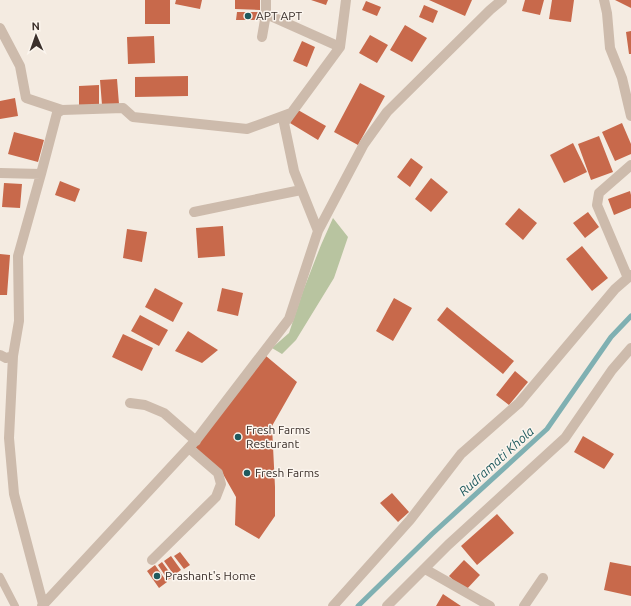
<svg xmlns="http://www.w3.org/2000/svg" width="631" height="606" font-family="Ubuntu,sans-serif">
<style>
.green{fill:#b8c4a0}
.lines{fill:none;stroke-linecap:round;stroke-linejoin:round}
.stream{stroke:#7fb0b2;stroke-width:5}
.building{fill:#c8694b}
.service{stroke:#cdbbac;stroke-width:8}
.minor{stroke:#cdbbac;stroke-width:10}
.poi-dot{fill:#1f5a5e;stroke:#fbf5ee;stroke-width:1.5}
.labels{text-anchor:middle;stroke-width:3;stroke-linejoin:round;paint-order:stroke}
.poi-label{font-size:12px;fill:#3b302b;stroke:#fbf5ee;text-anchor:start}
.water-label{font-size:13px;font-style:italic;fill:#1f5a5e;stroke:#fbf5ee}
</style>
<rect width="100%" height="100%" fill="#f4ebe1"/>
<!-- green -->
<path class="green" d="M 333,218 L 348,237 L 334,278 L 296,340 L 282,354 L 272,348 L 289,333 L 303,291 L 321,245 Z"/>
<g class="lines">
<!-- stream -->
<path class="stream" d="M 358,606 L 432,534 L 547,429 L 611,337 L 631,316"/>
</g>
<!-- building -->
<path class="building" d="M 145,0 L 170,0 L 170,24 L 145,24 Z
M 176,0 L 202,0 L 200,9 L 175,4 Z
M 235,0 L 260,0 L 260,10 L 235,9 Z
M 311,0 L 328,0 L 326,5 Z
M 429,0 L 472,0 L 465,16 Z
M 525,0 L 544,0 L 540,15 L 522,11 Z
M 552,0 L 574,0 L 571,22 L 549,19 Z
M 615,0 L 631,0 L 631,8 Z
M 366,1 L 381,7 L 377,16 L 362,10 Z
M 424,5 L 438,11 L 433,23 L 419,17 Z
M 237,12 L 260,12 L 260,20 L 236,20 Z
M 405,25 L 427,38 L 412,62 L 390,50 Z
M 631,31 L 631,54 L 629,54 L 626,32 Z
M 370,35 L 388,45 L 377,63 L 359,53 Z
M 154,36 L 155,63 L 128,64 L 127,37 Z
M 302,41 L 315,47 L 307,67 L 293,61 Z
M 188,76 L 188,96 L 135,97 L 135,77 Z
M 117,79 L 119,104 L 102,105 L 100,80 Z
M 360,83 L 385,96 L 358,145 L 334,132 Z
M 99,85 L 99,105 L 79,106 L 79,86 Z
M 15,98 L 18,116 L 0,119 L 0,101 Z
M 298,110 L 326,126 L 318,140 L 290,123 Z
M 622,123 L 631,144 L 631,154 L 615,161 L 602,132 Z
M 14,132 L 44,140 L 38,162 L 8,154 Z
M 599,136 L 613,172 L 591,180 L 578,144 Z
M 573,143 L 587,172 L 564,183 L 550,155 Z
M 411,158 L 423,167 L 410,187 L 397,177 Z
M 431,178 L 448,192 L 431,212 L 415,199 Z
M 60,181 L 80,189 L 75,202 L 55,195 Z
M 4,183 L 22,184 L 20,208 L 2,207 Z
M 630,191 L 631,195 L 631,208 L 614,215 L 608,199 Z
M 519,208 L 537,223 L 523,240 L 505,224 Z
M 588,212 L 599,227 L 585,238 L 573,223 Z
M 223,226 L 225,256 L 198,258 L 196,228 Z
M 127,229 L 147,232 L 142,262 L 123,258 Z
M 582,246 L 608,278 L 592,291 L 566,259 Z
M 0,254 L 10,255 L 7,295 L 0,295 Z
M 155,288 L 183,303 L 173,322 L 145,307 Z
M 222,288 L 243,293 L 238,316 L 217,311 Z
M 394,298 L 412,308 L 393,341 L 376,331 Z
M 447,307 L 514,361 L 503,374 L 437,320 Z
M 140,315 L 168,330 L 159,346 L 131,331 Z
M 188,331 L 218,350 L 202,363 L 175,351 Z
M 123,334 L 153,348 L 142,371 L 112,357 Z
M 266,356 L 297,382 L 272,426 L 275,487 L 275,516 L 259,539 L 235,525 L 236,497 L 223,474 L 195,447 Z
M 515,371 L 528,382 L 509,405 L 496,395 Z
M 583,436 L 614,454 L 604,469 L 574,452 Z
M 392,493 L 409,512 L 398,522 L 380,503 Z
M 497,514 L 514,533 L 477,565 L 461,546 Z
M 180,552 L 190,565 L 184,569 L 174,556 Z
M 171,556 L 181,570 L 174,575 L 164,561 Z
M 464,560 L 480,575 L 465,591 L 449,576 Z
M 162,562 L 173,577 L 168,580 L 158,565 Z
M 610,562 L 631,566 L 631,596 L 604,590 Z
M 155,565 L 167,582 L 159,588 L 147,571 Z
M 443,594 L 461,606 L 436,606 Z"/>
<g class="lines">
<!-- service -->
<path class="service" d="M 0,577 L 15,606"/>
<!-- minor -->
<path class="minor" d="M 266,0 L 266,14 L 340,47
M 604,0 L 607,13 L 610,48 L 622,78 L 631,116
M 0,28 L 20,66 L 26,98 L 62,110
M 262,37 L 266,14
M 0,173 L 41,174 L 18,256 L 19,321 L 13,356 L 6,358 L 0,355
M 41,174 L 57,113 L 62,110 L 123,108 L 133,117 L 247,129 L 291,113
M 194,212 L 301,190
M 318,231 L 294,171 L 284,123 L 340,47 L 346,0
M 628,278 L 597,205 L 599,193 L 631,165
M 13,356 L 9,438 L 14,494 L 43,604
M 130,403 L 145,405 L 164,413 L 196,441
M 152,560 L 216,497 L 221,484 L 218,473 L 189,448
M 425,569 L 490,606
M 42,606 L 197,439 L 289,319 L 318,231 L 364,144 L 387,112 L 490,10 L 502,0
M 333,606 L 410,520 L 461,454 L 519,403 L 615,289 L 631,275
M 387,606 L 448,545 L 565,438 L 612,370 L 631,348
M 524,606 L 543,578"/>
</g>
<!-- markers -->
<g class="poi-dot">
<circle cx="248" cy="16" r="4"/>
<circle cx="238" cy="437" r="4"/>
<circle cx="247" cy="473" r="4"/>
<circle cx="157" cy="576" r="4"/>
</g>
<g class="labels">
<!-- poi labels -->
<g class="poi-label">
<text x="256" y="20">APT APT</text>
<text x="246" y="434">Fresh Farms<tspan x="246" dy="14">Resturant</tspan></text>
<text x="255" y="477">Fresh Farms</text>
<text x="165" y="580">Prashant's Home</text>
</g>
<!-- water labels -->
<g class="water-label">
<text transform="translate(496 461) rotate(-42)" y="5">Rudramati Khola</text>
</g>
</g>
<!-- north arrow -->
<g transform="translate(36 36) rotate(358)" stroke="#fbf5ee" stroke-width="3" paint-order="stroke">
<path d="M0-3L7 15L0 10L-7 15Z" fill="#3b302b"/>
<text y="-6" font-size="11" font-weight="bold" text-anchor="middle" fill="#3b302b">N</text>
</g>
</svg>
